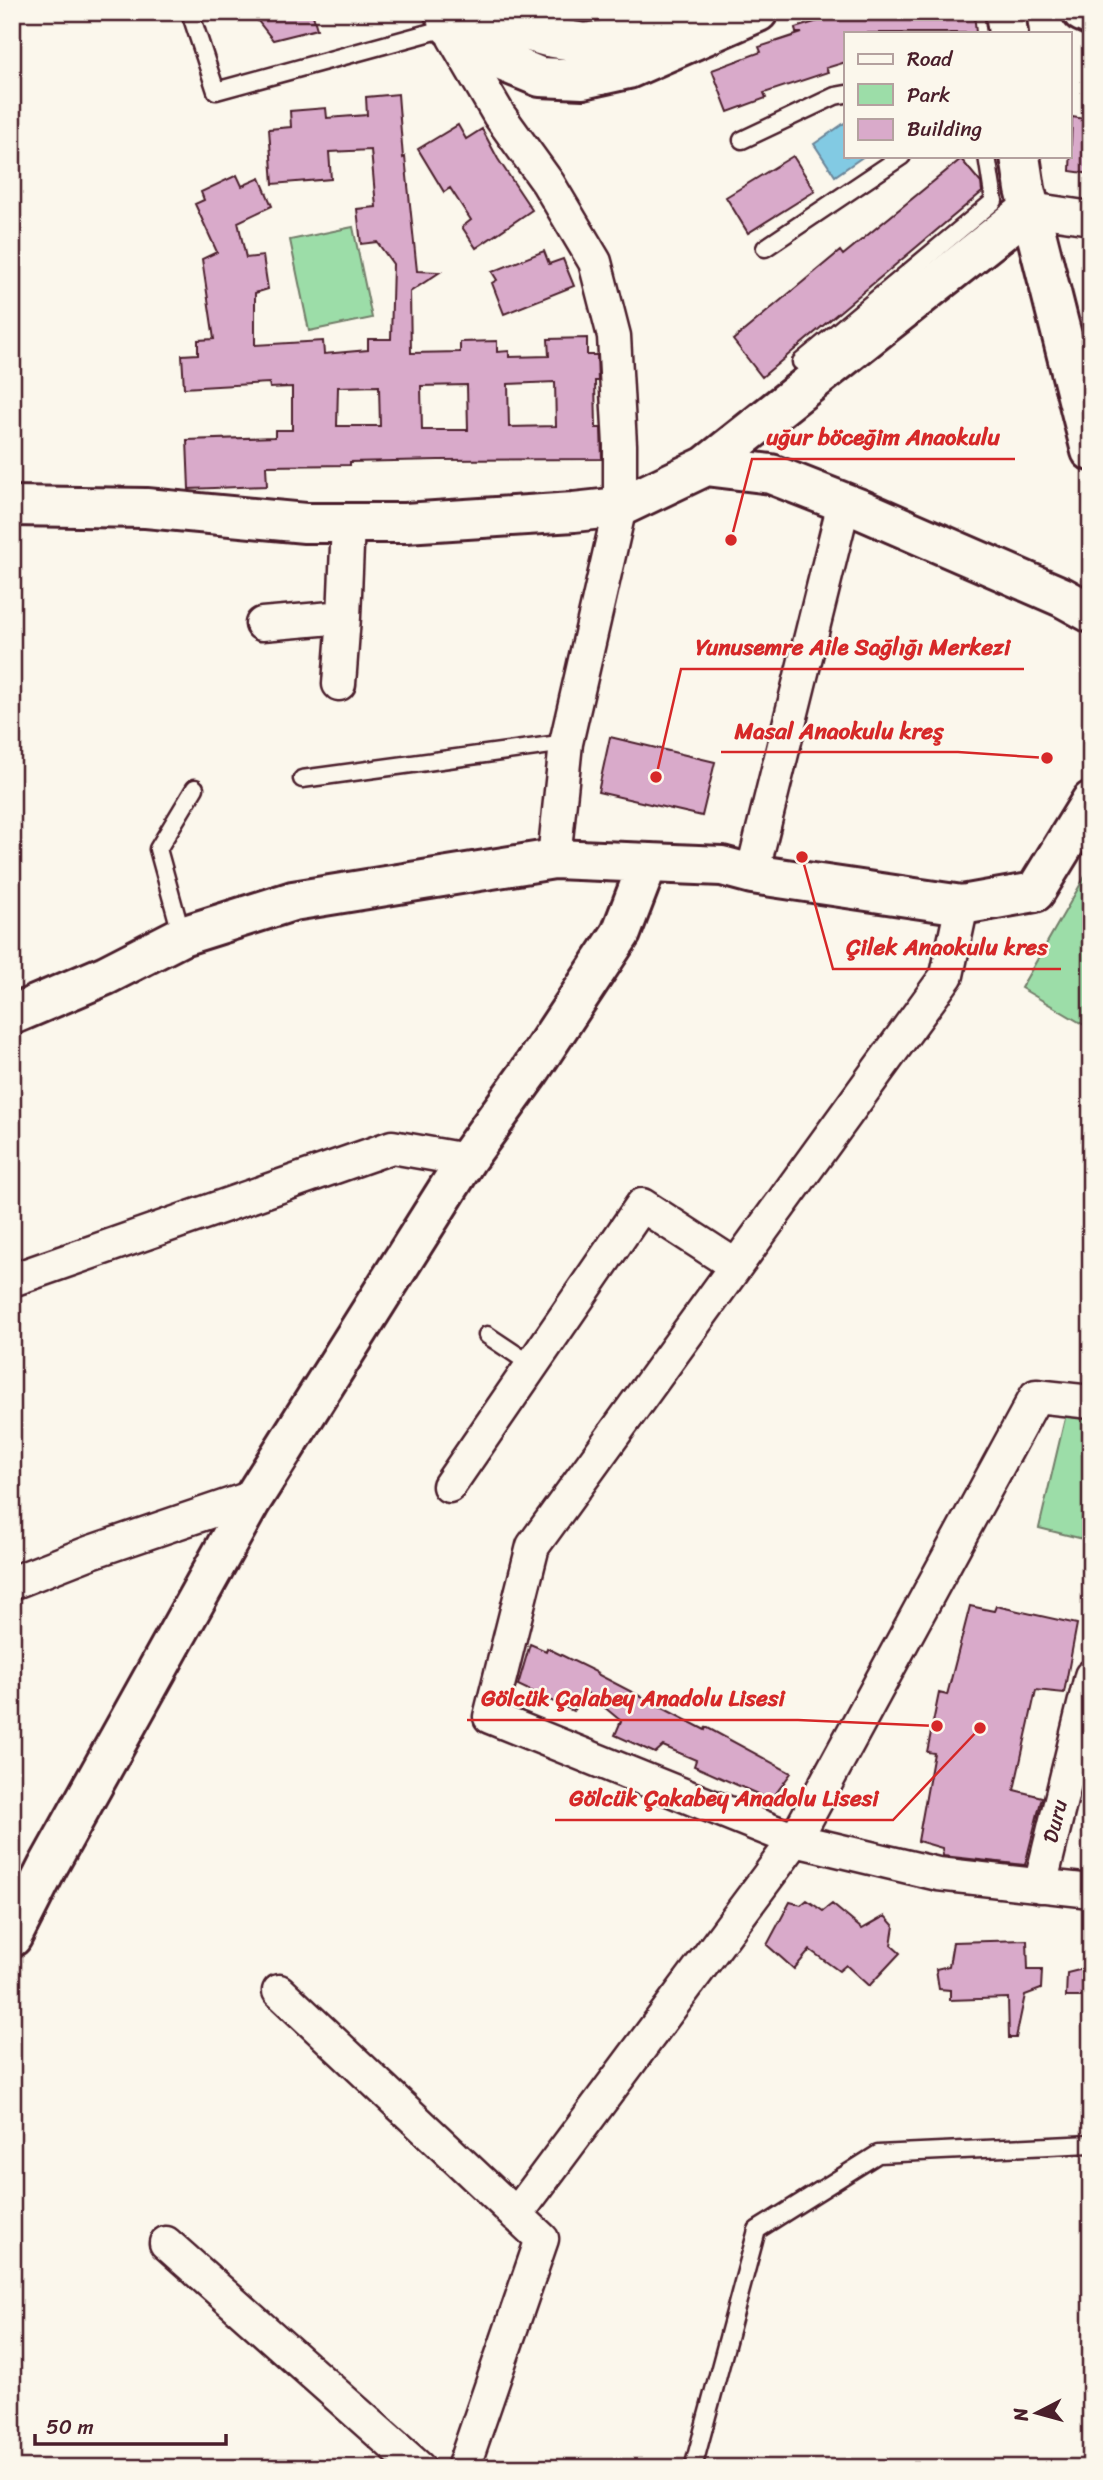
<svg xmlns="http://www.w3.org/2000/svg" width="1103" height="2480" font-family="Sriracha,sans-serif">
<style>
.green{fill:#9cdda8;stroke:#737e6a;stroke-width:2}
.water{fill:#82cae3;stroke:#6c8699;stroke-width:2}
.building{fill:#d9aaca;stroke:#4a1f2b;stroke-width:2;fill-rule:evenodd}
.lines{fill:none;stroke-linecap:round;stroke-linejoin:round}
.lane-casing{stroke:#4a1f2b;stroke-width:21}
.street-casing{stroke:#4a1f2b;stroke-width:37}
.secondary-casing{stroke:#4a1f2b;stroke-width:44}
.lane{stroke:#fbf7ec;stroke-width:16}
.street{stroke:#fbf7ec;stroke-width:32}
.secondary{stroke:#fbf7ec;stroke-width:38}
.labels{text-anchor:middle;stroke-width:5;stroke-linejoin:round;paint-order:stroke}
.street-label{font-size:21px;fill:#4a1f2b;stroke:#fbf7ec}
.leader{fill:none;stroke:#d62828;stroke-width:2.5}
.callout-dot{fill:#d62828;stroke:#fbf7ec;stroke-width:2.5}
.callout-label{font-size:23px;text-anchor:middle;font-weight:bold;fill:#d62828;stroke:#fbf7ec;stroke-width:5;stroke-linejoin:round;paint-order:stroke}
</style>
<rect width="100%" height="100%" fill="#fbf7ec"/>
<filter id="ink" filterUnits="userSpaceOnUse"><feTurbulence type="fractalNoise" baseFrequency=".0143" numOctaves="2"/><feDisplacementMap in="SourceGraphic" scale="14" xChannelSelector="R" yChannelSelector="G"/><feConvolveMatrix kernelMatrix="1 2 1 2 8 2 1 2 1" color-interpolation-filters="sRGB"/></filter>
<g filter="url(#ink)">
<!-- green -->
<path class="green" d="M 353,227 L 372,318 L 309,331 L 290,240 Z
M 1091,866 L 1091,1029 L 1021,988 Z
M 1066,1414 L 1091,1418 L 1091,1541 L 1039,1528 Z"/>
<!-- water -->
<path class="water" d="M 846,122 L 846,156 L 864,156 L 835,176 L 814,144 Z"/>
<!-- building -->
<path class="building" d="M 251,12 L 312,12 L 317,29 L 273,40 Z
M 848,12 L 974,12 L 976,33 L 846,33 L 846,62 L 826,68 L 828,72 L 764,93 L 766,98 L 728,112 L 712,70 L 761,52 L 759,47 L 802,33 L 796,33 L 795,28 Z
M 398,94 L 403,158 L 405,157 L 417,271 L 440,272 L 410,292 L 411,353 L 460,352 L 460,342 L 497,341 L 497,352 L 509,351 L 509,357 L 549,356 L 548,339 L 587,338 L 587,355 L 597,355 L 598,381 L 595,381 L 596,428 L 601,428 L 602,459 L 438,460 L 350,462 L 350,465 L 266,466 L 267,486 L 189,489 L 187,440 L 275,437 L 275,430 L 292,430 L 292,387 L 270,388 L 269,383 L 184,388 L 182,355 L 198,354 L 198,340 L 214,339 L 202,259 L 217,252 L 195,204 L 204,200 L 201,192 L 237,175 L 242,186 L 260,178 L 272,206 L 238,222 L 246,258 L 263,256 L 268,289 L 255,293 L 255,345 L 323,341 L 324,354 L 368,350 L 368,339 L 391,339 L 393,264 L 377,242 L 361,244 L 357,209 L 376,207 L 371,150 L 329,152 L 331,179 L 273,184 L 269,129 L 291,127 L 290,111 L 326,108 L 327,118 L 367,115 L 366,97 ZM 555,382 L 556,426 L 509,427 L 508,384 ZM 467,385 L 468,430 L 422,430 L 421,386 ZM 379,386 L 380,426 L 337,426 L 338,387 Z
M 1072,117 L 1091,120 L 1091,174 L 1070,171 Z
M 458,125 L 466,139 L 482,129 L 498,159 L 532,210 L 476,248 L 462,227 L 471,220 L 450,188 L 444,192 L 418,149 Z
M 793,156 L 815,191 L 748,233 L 726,197 Z
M 961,159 L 981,183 L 982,192 L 762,377 L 733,340 L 840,251 L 843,255 Z
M 544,251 L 549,264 L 563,259 L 574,286 L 504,314 L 492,283 L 497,280 L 492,272 Z
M 610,737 L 715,762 L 702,816 L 598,792 Z
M 970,1606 L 994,1611 L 996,1606 L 1077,1624 L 1064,1693 L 1036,1690 L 1014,1790 L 1042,1797 L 1025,1865 L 943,1856 L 942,1848 L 918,1841 L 934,1753 L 927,1752 L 939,1693 L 947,1695 Z
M 530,1644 L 546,1651 L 547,1648 L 598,1673 L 597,1674 L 705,1730 L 706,1727 L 791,1773 L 771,1800 L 694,1766 L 696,1760 L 663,1746 L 655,1753 L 615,1735 L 621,1721 L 586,1692 L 573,1711 L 518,1685 Z
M 807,1900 L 823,1911 L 832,1904 L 862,1929 L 885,1916 L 894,1926 L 891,1945 L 900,1953 L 869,1986 L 846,1965 L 839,1971 L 810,1950 L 794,1969 L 767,1945 L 790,1902 L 801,1905 Z
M 1027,1940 L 1028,1970 L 1042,1970 L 1041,1989 L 1025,1995 L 1016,2038 L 1009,2038 L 1008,1998 L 950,2000 L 950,1990 L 939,1989 L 936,1969 L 949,1966 L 953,1942 Z
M 1091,1967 L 1091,1997 L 1066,1997 L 1067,1973 Z"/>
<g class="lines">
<!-- lane casing -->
<g class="lane-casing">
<path id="lane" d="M 190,12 L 216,91 L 450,27
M 742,140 L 835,96 L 846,94
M 765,248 L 902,156
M 801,362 L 994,201 L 987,156
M 302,779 L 566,743
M 182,936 L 158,849 L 195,788
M 487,1335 L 532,1365
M 693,2468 L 757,2230 L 878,2154 L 1091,2144"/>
</g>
<!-- street casing -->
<g class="street-casing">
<path id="street" d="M 450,27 L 454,38 L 499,115 L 548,183 L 595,262 L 614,336 L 620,445 L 620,507 L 566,743 L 554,859
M 1030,209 L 1091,218
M 262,624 L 344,617 L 348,523
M 339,684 L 344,617
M 752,874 L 844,503
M 962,905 L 947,975 L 533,1546 L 490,1717 L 795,1840 L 938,1874 L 1091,1891
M 12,1280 L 392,1147 L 466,1160
M 449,1486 L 642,1205 L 736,1266
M 12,1583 L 91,1552 L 253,1497
M 1040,1886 L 1091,1676
M 279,1991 L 542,2239 L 463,2468
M 516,2215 L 795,1840 L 1036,1396 L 1091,1402
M 166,2243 L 419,2468"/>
</g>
<!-- secondary casing -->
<g class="secondary-casing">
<path id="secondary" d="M 444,12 L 450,27 L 506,63 L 540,77 L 583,79 L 628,69 L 758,12
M 488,12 L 519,29 L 547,37 L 585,43 L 621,37 L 690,12
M 1005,12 L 1008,33
M 1082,12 L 1091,16
M 1020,156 L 1025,189 L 1091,451
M 706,466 L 771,474 L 860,509 L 1062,597 L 1091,613
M 12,506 L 146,508 L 305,523 L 405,523 L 574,512 L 620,507 L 706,466 L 1030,209
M 12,1015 L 106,975 L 182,936 L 293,901 L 554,859 L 722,866 L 752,874 L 962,905 L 1035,892 L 1091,801
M 12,1937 L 47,1868 L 250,1503 L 466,1160 L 528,1074 L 621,933 L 648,863"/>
</g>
<!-- lane -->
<use href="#lane" class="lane"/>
<!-- street -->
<use href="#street" class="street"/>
<!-- secondary -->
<use href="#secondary" class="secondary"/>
</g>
</g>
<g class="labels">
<!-- street labels -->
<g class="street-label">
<text transform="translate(1055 1821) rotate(-76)" y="7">Duru</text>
</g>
</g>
<!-- callouts -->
<path class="leader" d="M731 540L752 459H1015M656 777L681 669H1024M1047 758L958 752H721M802 857L833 969H1061M937 1726L798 1720H467M980 1728L893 1820H555"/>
<g class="callout-dot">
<circle cx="731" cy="540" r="7"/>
<circle cx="656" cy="777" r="7"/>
<circle cx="1047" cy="758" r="7"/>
<circle cx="802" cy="857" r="7"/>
<circle cx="937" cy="1726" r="7"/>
<circle cx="980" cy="1728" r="7"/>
</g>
<g class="callout-label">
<text x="883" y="445">uğur böceğim Anaokulu</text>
<text x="853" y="655">Yunusemre Aile Sağlığı Merkezi</text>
<text x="839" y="739">Masal Anaokulu kreş</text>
<text x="947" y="955">Çilek Anaokulu kres</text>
<text x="633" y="1706">Gölcük Çalabey Anadolu Lisesi</text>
<text x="724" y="1806">Gölcük Çakabey Anadolu Lisesi</text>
</g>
<!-- margin -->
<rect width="1103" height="2480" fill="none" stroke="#fbf7ec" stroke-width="42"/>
<rect x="21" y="21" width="1061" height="2438" fill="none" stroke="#4a1f2b" stroke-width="2.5" filter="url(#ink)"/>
<!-- legend -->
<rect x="844" y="32" width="228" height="126" fill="#fbf7ec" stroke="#b4a19f" stroke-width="2"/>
<rect x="858" y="54" width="35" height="10" fill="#fbf7ec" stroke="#b4a19f" stroke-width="2"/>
<text x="907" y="66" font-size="21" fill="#4a1f2b">Road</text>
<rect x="858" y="84" width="35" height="21" fill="#9cdda8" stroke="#b4a19f" stroke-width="2"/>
<text x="907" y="102" font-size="21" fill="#4a1f2b">Park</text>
<rect x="858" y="119" width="35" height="21" fill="#d9aaca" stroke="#b4a19f" stroke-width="2"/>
<text x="907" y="136" font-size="21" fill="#4a1f2b">Building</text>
<!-- north arrow -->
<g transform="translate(1037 2413) rotate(264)" stroke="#fbf7ec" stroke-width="5" paint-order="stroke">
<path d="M0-5L12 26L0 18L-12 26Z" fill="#4a1f2b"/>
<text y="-10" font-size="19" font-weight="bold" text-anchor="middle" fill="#4a1f2b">N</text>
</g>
<!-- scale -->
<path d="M35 2434v10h191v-10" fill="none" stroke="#4a1f2b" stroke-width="3.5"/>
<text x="46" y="2434" font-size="21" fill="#4a1f2b" stroke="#fbf7ec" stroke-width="5" paint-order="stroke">50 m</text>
</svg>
